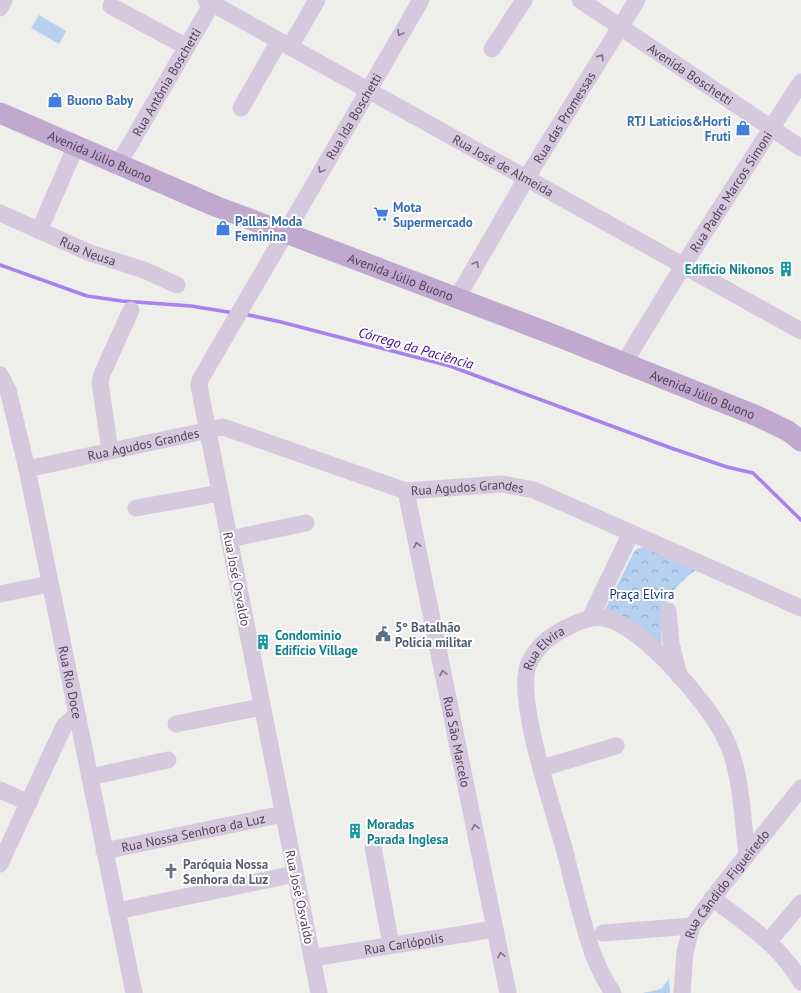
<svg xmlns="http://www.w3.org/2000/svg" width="801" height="993" font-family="'PT Sans',sans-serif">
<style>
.park{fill:url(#park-crowns)}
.pitch{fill:#b6d1f0}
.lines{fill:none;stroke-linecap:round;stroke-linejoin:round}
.stream{stroke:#a781ef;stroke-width:3.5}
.minor{stroke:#d5c9dd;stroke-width:17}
.major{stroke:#c0a9cd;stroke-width:21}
.oneway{stroke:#7f7287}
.labels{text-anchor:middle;stroke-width:4;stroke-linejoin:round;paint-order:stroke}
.street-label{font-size:13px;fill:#514359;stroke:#fff}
.shop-label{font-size:13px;font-weight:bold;fill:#366cbe;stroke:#fff;text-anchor:start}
.culture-label{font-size:13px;font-weight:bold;fill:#0d838f;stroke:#fff;text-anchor:start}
.park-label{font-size:13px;fill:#12387d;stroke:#fff}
.service-label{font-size:13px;font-weight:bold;fill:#4e5e75;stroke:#fff;text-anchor:start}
.worship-label{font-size:13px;font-weight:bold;fill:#5b616d;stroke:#fff;text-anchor:start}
.water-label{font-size:14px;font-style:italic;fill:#4006aa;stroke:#fff}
</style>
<defs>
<pattern id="park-crowns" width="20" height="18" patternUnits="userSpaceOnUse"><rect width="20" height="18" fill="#b6d1f0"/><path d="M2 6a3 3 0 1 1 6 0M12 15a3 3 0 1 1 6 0" fill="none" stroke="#96abc5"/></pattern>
</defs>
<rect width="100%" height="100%" fill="#eeefeb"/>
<!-- park -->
<path class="park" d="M 643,547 L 697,569 C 664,594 659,609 662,649 C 641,626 633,622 604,611 L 635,550 Z
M 669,979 L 670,993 L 632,993 L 643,993 L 661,989 Z"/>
<!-- pitch -->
<path class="pitch" d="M 39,15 L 66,31 L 59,44 L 31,28 Z"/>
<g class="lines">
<!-- stream -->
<path class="stream" d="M 0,265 L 87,296 L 122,301 L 191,306 L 234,313
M 244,314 L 281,322 L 450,366 L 671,448 L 727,467 L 753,473 L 801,520"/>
<!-- minor -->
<g class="minor">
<path id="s1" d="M 206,0 L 801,331"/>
<path id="s2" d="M 580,0 L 801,148"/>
<path d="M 111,6 L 187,47"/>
<path d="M 0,8 L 4,0"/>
<path d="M 290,47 L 317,0"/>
<path d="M 492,49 L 524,0"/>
<path d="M 241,108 L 279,41"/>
<path id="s3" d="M 118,165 L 214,0"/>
<path id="s4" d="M 0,213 L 90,253 L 144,270 L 177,285"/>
<path d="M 39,231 L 76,146"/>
<path id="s5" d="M 457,298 L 527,177 L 637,0"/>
<path id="s6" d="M 624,363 L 683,266 L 801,82"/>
<path id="s7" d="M 0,375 L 8,390 L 27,469 L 134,993"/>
<path d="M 110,451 L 100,382 L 102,374 L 131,310"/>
<path id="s8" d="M 27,469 L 223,427 L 406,491 L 502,484 L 534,490 L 801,608"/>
<path id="s9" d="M 406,491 L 508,993"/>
<path d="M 136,508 L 220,493"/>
<path d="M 229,539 L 306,523"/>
<path d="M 0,594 L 50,584"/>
<path d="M 668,611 L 671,643 L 679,676"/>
<path d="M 590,618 L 631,533"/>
<path d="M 176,724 L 261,707"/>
<path d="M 542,768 L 616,746"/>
<path d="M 90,777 L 168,760"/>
<path d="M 0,790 L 29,803"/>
<path d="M 373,847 L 391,945"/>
<path id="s10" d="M 104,851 L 283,814"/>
<path d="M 0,864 L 64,726 L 76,715"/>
<path d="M 712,898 C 745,923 780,945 801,982"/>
<path d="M 117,911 L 295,874"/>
<path d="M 603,933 L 692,926"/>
<path d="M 769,941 L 801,903"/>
<path id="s11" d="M 312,958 L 495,929"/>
<path id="s12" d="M 319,993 L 199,386 L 200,380 L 421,0"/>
<path id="s13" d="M 613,993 C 605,981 598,967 593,954 C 581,919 573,883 564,848 C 553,809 516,700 528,666 C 535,648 549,636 566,628 C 577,622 591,616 604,618 C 641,624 711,706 726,740 C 742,774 742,817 747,855"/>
<path id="s14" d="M 682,993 L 685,952 L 692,926 L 722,886 L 801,788"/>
</g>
<!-- major -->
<path class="major" id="s15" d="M 0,113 L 215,206 L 557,336 L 757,416 L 788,431 L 801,441"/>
</g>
<!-- one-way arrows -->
<defs><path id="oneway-chevron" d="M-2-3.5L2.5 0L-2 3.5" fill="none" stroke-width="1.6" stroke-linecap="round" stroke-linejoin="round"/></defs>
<g class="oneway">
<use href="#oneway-chevron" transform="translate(400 33) rotate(120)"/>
<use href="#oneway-chevron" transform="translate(601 57) rotate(-58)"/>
<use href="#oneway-chevron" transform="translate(321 170) rotate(120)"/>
<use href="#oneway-chevron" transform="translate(476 264) rotate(-60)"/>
<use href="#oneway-chevron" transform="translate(417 545) rotate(-102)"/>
<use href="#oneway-chevron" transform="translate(443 673) rotate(-102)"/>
<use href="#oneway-chevron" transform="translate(475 827) rotate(-102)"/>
<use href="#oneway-chevron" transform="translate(501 955) rotate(-102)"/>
</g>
<!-- icons -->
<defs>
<g id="shop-bare" transform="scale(1.2)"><path d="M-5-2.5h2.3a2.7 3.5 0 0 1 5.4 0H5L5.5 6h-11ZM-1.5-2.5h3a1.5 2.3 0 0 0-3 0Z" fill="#3f7fe0" stroke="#fff" stroke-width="2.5" paint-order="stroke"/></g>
<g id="supermarket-bare" transform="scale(1.2)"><path d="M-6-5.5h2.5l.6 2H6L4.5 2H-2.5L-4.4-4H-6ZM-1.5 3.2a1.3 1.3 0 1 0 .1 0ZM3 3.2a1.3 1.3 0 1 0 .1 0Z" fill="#3f7fe0" stroke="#fff" stroke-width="2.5" paint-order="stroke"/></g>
<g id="building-bare" transform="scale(1.2)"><path d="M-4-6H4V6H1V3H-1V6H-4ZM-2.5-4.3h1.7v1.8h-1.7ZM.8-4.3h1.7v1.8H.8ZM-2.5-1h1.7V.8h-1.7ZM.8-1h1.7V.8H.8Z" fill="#0f9aa8" stroke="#fff" stroke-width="2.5" paint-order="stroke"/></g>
<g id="civic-bare" transform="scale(1.2)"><path d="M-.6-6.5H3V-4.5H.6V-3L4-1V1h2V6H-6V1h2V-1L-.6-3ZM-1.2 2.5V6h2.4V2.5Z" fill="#5c6f8a" stroke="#fff" stroke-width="2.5" paint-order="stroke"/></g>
<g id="church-bare" transform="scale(1.2)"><path d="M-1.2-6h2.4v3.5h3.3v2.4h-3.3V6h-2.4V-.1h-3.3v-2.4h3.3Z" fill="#6b7280" stroke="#fff" stroke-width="2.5" paint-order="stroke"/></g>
</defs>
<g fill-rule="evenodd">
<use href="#shop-bare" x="55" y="100"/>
<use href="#shop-bare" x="743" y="128"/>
<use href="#supermarket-bare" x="381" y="214"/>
<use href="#shop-bare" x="223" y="228"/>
<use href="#building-bare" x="786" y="269"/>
<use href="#civic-bare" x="383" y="634"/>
<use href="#building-bare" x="263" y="642"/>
<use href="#building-bare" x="355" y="831"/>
<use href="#church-bare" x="171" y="871"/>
</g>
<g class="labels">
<!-- street labels -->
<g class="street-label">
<text dy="5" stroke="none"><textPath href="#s2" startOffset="133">Avenida Boschetti</textPath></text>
<text dy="5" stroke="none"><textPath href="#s3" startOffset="96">Rua Antônia Boschetti</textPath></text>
<text dy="5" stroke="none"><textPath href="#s12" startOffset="930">Rua Ida Boschetti</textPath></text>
<text dy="5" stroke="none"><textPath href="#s5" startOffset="210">Rua das Promessas</textPath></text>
<text dy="5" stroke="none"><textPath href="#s15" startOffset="109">Avenida Júlio Buono</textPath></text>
<text dy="5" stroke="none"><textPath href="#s1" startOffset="340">Rua José de Almeida</textPath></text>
<text dy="5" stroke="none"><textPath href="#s6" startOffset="202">Rua Padre Marcos Simoni</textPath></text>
<text dy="5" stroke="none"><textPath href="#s4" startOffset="96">Rua Neusa</textPath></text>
<text dy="5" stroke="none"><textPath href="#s15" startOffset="433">Avenida Júlio Buono</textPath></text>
<text dy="5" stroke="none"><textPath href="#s15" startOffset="757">Avenida Júlio Buono</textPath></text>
<text dy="5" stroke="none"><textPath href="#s8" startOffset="119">Rua Agudos Grandes</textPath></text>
<text dy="5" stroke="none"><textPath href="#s8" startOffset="456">Rua Agudos Grandes</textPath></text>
<text transform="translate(237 579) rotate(79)" y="5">Rua José Osvaldo</text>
<text dy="5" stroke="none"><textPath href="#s13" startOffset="365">Rua Elvira</textPath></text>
<text dy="5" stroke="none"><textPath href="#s7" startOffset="316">Rua Rio Doce</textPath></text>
<text dy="5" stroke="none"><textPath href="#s9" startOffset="256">Rua São Marcelo</textPath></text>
<text dy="5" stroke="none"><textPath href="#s10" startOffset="91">Rua Nossa Senhora da Luz</textPath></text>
<text dy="5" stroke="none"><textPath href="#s14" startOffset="122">Rua Cândido Figueiredo</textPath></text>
<text transform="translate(300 897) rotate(78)" y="5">Rua José Osvaldo</text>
<text dy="5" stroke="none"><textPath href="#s11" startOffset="93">Rua Carlópolis</textPath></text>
</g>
<!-- shop labels -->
<g class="shop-label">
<text x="67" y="105">Buono Baby</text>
<text x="731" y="126" text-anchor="end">RTJ Laticios&amp;Horti<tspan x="731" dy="15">Fruti</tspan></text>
<text x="393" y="212">Mota<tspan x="393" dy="15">Supermercado</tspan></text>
<text x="235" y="226">Pallas Moda<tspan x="235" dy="15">Feminina</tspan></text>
</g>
<!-- culture labels -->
<g class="culture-label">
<text x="774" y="274" text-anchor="end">Edifício Nikonos</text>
<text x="275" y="640">Condominio<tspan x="275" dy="15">Edifício Village</tspan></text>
<text x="367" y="829">Moradas<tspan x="367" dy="15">Parada Inglesa</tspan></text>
</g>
<!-- park labels -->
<g class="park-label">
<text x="642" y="599">Praça Elvira</text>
</g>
<!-- service labels -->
<g class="service-label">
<text x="395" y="632">5º Batalhão<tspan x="395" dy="15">Policia militar</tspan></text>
</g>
<!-- worship labels -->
<g class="worship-label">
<text x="183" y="869">Paróquia Nossa<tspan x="183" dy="15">Senhora da Luz</tspan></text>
</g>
<!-- water labels -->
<g class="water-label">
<text transform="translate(416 348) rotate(16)" y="5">Córrego da Paciência</text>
</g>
</g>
</svg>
